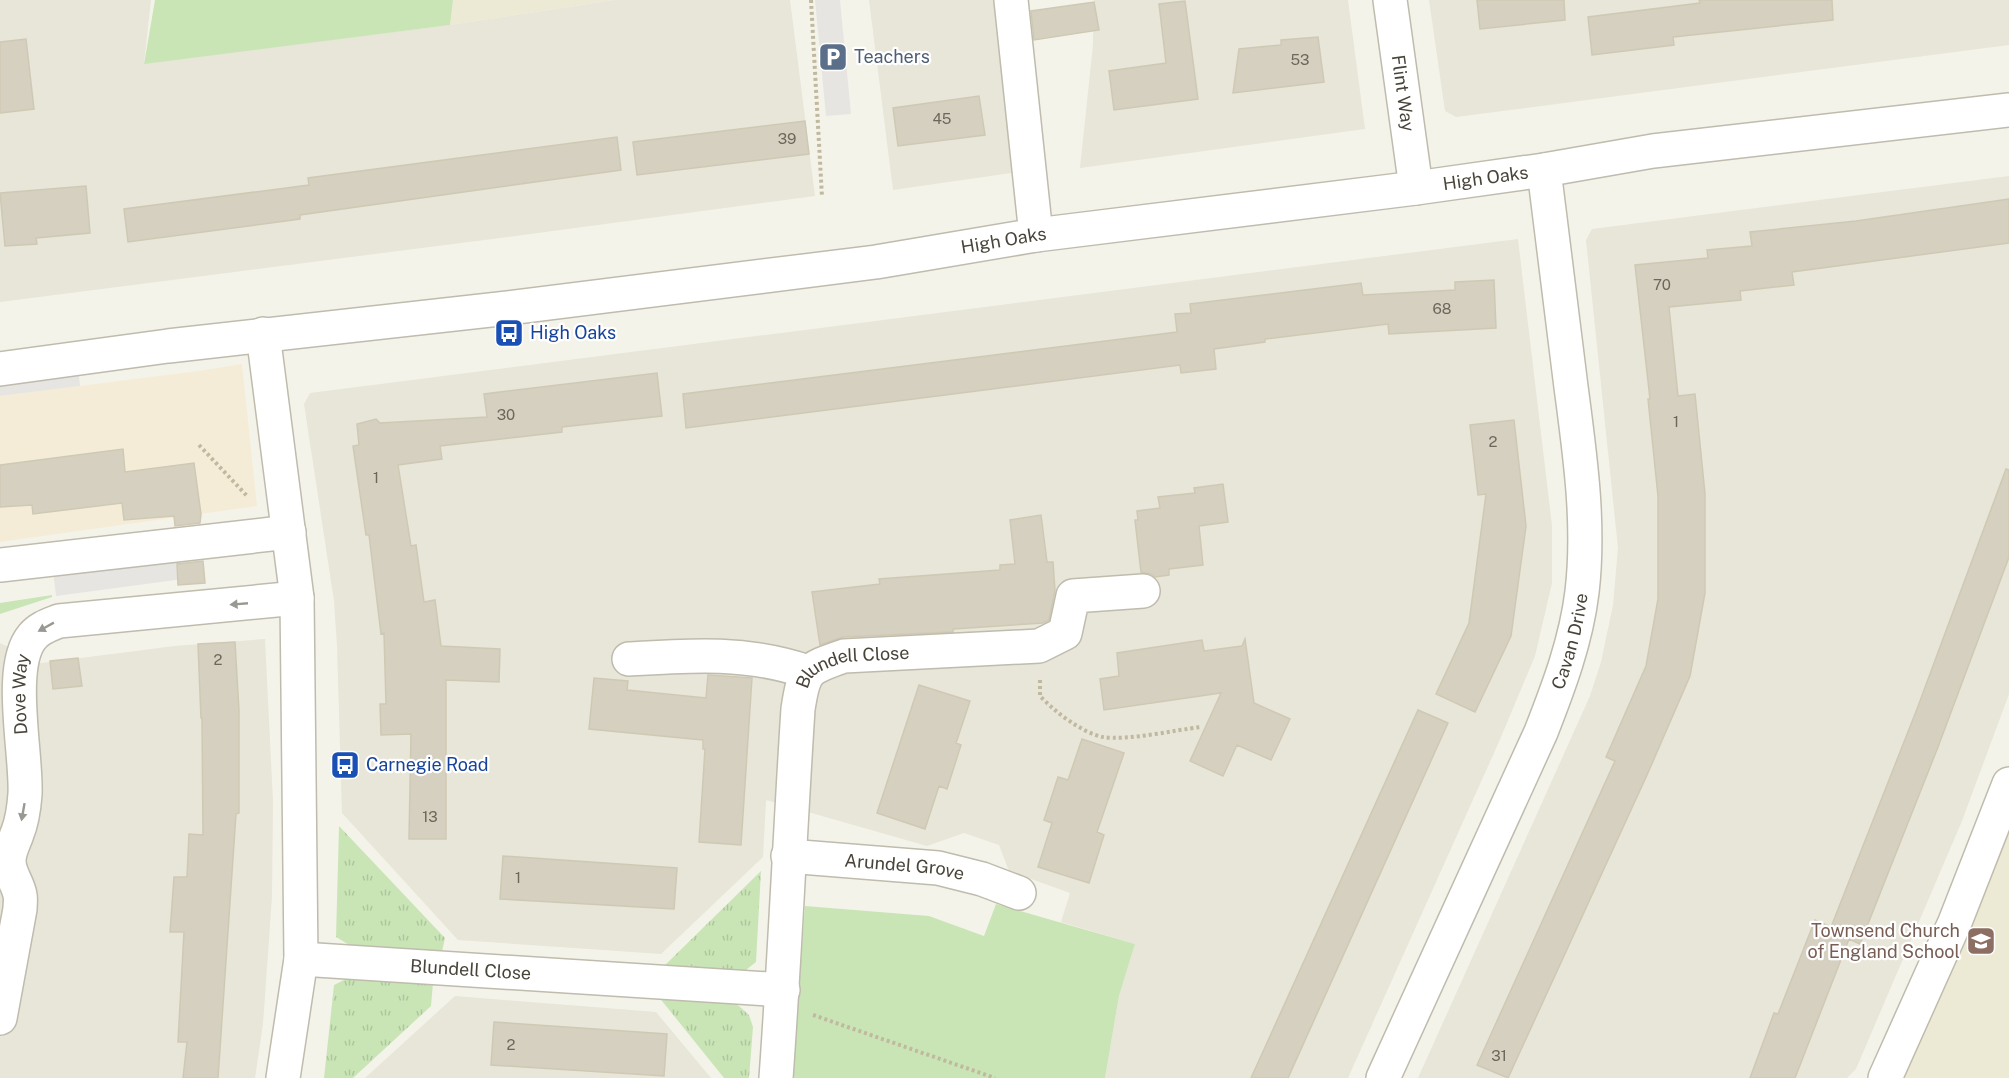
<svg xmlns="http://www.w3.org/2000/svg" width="2009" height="1078" font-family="'Public Sans',sans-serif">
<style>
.residential{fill:#e8e5d9}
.commercial{fill:#f4ecd7}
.education{fill:#ece9d5}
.grass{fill:url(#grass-tufts)}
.park{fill:#c9e5b6}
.parking{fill:#e6e5e1}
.building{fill:#d5d0c0;stroke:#cfc9b4;stroke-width:1.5}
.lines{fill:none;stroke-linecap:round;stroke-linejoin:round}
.minor-casing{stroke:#bfbcad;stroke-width:36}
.path{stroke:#c0b99f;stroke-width:4;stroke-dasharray:3 3;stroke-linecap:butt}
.minor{stroke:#fff;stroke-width:33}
.oneway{fill:#9a9892}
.labels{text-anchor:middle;stroke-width:4.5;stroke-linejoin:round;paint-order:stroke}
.number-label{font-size:15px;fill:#6b675b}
.service-label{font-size:18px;fill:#4e5e75;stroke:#fff;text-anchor:start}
.street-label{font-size:18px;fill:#484439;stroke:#fff}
.transit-label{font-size:18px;fill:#164399;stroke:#fff;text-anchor:start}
.education-label{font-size:18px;fill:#785e54;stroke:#fff;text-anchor:end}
</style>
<defs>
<pattern id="grass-tufts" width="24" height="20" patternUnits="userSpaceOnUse" patternTransform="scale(1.5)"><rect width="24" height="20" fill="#c9e5b6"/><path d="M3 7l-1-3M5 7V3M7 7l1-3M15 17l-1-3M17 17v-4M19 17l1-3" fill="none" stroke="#aec69d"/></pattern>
</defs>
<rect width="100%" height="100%" fill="#f4f3ea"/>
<!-- residential -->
<path class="residential" d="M 0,0 L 151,0 L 144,63 L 450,25 L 614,0 L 790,0 L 815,196 L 523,235 L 0,302 Z
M 869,0 L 994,0 L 1018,172 L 893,190 Z
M 1094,0 L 1348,0 L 1365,129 L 1080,168 L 1093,45 Z
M 1429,0 L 2009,0 L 2009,45 L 1456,117 L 1445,111 Z
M 2009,176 L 2009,694 L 1962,821 L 1856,1069 L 1847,1078 L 1418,1078 L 1590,696 L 1601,662 L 1613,605 L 1618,548 L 1586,240 L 1592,229 Z
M 1518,239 L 1552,526 L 1552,583 L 1535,656 L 1498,744 L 1348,1078 L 1105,1078 L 1119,996 L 1135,944 L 1061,922 L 1070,893 L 1009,871 L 999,845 L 964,833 L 927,846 L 766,800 L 763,857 L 661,954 L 458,940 L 342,813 L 337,646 L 334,601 L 304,404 L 310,393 Z
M 265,639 L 273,801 L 272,897 L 263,1024 L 255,1078 L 0,1078 L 0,643 L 41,663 L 175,646 Z
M 455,996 L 656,1012 L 711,1078 L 365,1078 Z"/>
<!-- commercial -->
<path class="commercial" d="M 242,364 L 257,506 L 0,542 L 0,396 L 198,371 Z"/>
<!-- education -->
<path class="education" d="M 453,0 L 614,0 L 450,25 Z
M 2009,804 L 2009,1078 L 1898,1078 Z"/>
<!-- grass -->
<path class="grass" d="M 339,826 L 445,938 L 441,956 L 351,946 L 336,937 Z
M 761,871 L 756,962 L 746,970 L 732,975 L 660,970 Z
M 352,976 L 433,983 L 431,1006 L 353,1078 L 324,1078 L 334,985 Z
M 658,996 L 728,1001 L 739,1006 L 749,1015 L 753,1027 L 749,1078 L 724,1078 Z"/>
<!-- park -->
<path class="park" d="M 155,0 L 453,0 L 450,25 L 144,64 Z
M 52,595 L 52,597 L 0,614 L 0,603 Z
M 996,904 L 1135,944 L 1119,996 L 1105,1078 L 792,1078 L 805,906 L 929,916 L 984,936 Z"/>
<!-- parking -->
<path class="parking" d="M 815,0 L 840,0 L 851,114 L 826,116 Z
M 77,358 L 80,386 L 0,396 L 0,369 Z
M 179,545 L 183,579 L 56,596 L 52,562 Z"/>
<!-- building -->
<path class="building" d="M 1477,0 L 1564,0 L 1565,20 L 1480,29 Z
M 1699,0 L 1832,0 L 1833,20 L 1673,37 L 1674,45 L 1592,55 L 1588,17 L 1700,3 Z
M 1185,1 L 1198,99 L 1114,110 L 1109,71 L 1166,63 L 1159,4 Z
M 1094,2 L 1099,30 L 1034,40 L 1031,11 Z
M 1318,37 L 1324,82 L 1233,93 L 1239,49 L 1281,45 L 1281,40 Z
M 26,39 L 34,109 L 0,113 L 0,42 Z
M 979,96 L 985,135 L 898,146 L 893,108 Z
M 805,121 L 809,154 L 637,175 L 633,142 Z
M 617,137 L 621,170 L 300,215 L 300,219 L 128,242 L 124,209 L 309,185 L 308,178 Z
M 86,186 L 90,233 L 36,238 L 37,244 L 5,246 L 0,193 Z
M 2009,199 L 2009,243 L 1792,272 L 1794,285 L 1740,291 L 1741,300 L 1669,307 L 1678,396 L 1695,394 L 1705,494 L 1705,593 L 1690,676 L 1647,775 L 1508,1078 L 1477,1065 L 1615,761 L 1606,757 L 1646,666 L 1658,599 L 1658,496 L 1648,399 L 1650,399 L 1635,265 L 1708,258 L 1707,250 L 1752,246 L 1750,232 L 1856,221 Z
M 1494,280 L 1496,328 L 1389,334 L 1388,324 L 1265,339 L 1265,342 L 1214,349 L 1216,369 L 1181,373 L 1180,365 L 686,428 L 683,394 L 1177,332 L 1175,314 L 1191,313 L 1190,304 L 1361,283 L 1363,295 L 1455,290 L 1455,282 Z
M 657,373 L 662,416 L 562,427 L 562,432 L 440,446 L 442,459 L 398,465 L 411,546 L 416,545 L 424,602 L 435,600 L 441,646 L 500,649 L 499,682 L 446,680 L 446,839 L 409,839 L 411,734 L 381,735 L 380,704 L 386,704 L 384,633 L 381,634 L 369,535 L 366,535 L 353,446 L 359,445 L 357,424 L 376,419 L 380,423 L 487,417 L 484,394 Z
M 1514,420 L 1526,526 L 1511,636 L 1475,712 L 1436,694 L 1469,623 L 1486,494 L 1478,495 L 1470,425 Z
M 123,449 L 125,472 L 194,463 L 201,514 L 200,523 L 175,526 L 174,516 L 124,520 L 122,503 L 33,514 L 32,505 L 0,507 L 0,465 Z
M 2006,469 L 2009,470 L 2009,557 L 1938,747 L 1860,944 L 1849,939 L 1795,1078 L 1750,1078 L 1774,1013 L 1778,1014 L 1815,920 L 1831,927 L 1917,709 Z
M 1223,484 L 1228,522 L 1199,526 L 1203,565 L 1169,569 L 1169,575 L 1155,577 L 1151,574 L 1141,572 L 1135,520 L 1138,520 L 1137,511 L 1160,508 L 1158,497 L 1195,493 L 1194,488 Z
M 1041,515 L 1047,562 L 1053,562 L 1055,591 L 1049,620 L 1043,623 L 953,629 L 953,632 L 843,637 L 820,645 L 812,592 L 880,584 L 879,579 L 1000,570 L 1000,565 L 1015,564 L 1010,520 Z
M 203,561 L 205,583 L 178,585 L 177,564 Z
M 1245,639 L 1254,703 L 1290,719 L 1271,760 L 1237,745 L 1223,776 L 1190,761 L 1221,693 L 1104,710 L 1100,679 L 1119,676 L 1117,653 L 1202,640 L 1204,651 L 1242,646 Z
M 235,642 L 239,711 L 239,813 L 236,814 L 218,1078 L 183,1078 L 187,1042 L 178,1042 L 184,932 L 170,932 L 174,877 L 187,877 L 189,834 L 203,835 L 202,718 L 201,718 L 198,644 Z
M 78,658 L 82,686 L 53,689 L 50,661 Z
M 708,675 L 752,678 L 741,845 L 699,842 L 705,749 L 703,749 L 703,740 L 589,729 L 594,678 L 628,681 L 627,690 L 706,698 Z
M 919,685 L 970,701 L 956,743 L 961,745 L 947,789 L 939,786 L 925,829 L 877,813 Z
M 1418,710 L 1448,723 L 1288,1078 L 1251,1078 Z
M 1082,739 L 1124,753 L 1097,832 L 1104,835 L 1089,883 L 1038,867 L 1052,823 L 1044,820 L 1058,777 L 1068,780 Z
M 503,856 L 677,868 L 674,909 L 500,899 Z
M 494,1022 L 667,1034 L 664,1076 L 491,1065 Z"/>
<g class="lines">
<!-- minor casing -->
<g class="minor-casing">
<g id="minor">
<path d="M 1011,0 L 1036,235"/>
<path id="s1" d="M 1390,0 L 1416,188"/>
<path d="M 263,334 L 297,598 L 301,959 L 283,1078"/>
<path id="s2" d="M 0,369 L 168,346 L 508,308 L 876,262 L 1036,235 L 1416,188 L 1544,170 L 1653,151 L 2009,110"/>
<path d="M 0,565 L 289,532"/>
<path d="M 629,659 C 691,655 748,651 808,672"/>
<path id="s3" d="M 788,856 L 938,868 L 982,879 L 1019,893"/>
<path id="s4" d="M 301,959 L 783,990"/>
<path id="s5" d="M 0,1018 L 20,909 C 20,905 21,899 20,895 C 18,883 9,874 9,861 C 9,851 14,843 17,834 C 22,822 24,808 25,794 C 27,755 7,667 32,637 C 39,628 49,625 59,621 L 297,598"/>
<path id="s6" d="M 776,1078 C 785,955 790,832 798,709 C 804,670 806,669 844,656 L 1039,646 L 1065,633 L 1073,596 L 1143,591"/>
<path id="s7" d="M 1383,1078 L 1541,732 C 1559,686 1576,641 1582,592 C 1590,524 1580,455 1571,387 C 1562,315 1553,242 1544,170"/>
<path d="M 1885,1078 L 1955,922 L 2009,784"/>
</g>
</g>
<!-- path -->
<path class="path" d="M 811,0 L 822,197
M 199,445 L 248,497
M 1040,680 L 1040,696 C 1054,711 1082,733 1103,737 C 1127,741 1175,730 1201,727
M 813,1015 L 995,1078"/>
<!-- minor -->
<use href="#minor" class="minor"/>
</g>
<!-- one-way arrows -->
<defs><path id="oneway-solid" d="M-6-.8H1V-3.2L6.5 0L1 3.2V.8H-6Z" transform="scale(1.5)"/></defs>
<g class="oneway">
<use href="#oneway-solid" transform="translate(239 604) rotate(175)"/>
<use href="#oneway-solid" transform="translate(46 627) rotate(151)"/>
<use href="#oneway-solid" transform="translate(23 812) rotate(100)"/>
</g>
<!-- icons -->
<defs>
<g id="parking-square" transform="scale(1.5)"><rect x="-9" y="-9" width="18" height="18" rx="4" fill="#5c6f8a" stroke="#fff"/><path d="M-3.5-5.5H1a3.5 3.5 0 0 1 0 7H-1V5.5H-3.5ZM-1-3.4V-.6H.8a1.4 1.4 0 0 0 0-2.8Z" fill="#fff"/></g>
<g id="bus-square" transform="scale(1.5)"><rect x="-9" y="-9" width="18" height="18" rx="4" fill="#1a4fb4" stroke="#fff"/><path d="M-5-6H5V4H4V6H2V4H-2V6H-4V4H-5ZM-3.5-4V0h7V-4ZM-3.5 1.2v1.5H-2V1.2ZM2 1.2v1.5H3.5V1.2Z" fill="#fff"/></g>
<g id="school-square" transform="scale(1.5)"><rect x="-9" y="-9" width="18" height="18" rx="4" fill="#8d6e63" stroke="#fff"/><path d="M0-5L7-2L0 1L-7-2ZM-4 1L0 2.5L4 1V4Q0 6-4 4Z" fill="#fff"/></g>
</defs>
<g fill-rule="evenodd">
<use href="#parking-square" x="833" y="57"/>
<use href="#bus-square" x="509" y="333"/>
<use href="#bus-square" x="345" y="765"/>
<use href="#school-square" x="1981" y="941"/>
</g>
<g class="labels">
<!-- number labels -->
<g class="number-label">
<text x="1300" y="65">53</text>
<text x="942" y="124">45</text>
<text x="787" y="144">39</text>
<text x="1662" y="290">70</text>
<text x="1442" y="314">68</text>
<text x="506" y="420">30</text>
<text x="1676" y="427">1</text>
<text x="1493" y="447">2</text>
<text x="376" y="483">1</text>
<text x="218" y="665">2</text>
<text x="430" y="822">13</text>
<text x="518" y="883">1</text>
<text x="511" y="1050">2</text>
<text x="1499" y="1061">31</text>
</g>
<!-- service labels -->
<g class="service-label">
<text x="854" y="63">Teachers</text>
</g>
<!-- street labels -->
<g class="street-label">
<text dy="6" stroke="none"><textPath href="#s1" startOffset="94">Flint Way</textPath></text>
<text dy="6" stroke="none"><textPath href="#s2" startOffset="1498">High Oaks</textPath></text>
<text dy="6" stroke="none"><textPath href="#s2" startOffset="1012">High Oaks</textPath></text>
<text dy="6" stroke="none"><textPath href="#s7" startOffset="476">Cavan Drive</textPath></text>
<text dy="6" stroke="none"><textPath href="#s6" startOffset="452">Blundell Close</textPath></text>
<text dy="6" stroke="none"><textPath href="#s5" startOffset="330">Dove Way</textPath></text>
<text dy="6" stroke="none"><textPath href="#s3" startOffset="117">Arundel Grove</textPath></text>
<text dy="6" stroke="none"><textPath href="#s4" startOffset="170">Blundell Close</textPath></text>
</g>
<!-- transit labels -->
<g class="transit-label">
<text x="530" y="339">High Oaks</text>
<text x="366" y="771">Carnegie Road</text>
</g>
<!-- education labels -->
<g class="education-label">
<text x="1960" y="937">Townsend Church<tspan x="1960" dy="21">of England School</tspan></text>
</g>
</g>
</svg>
